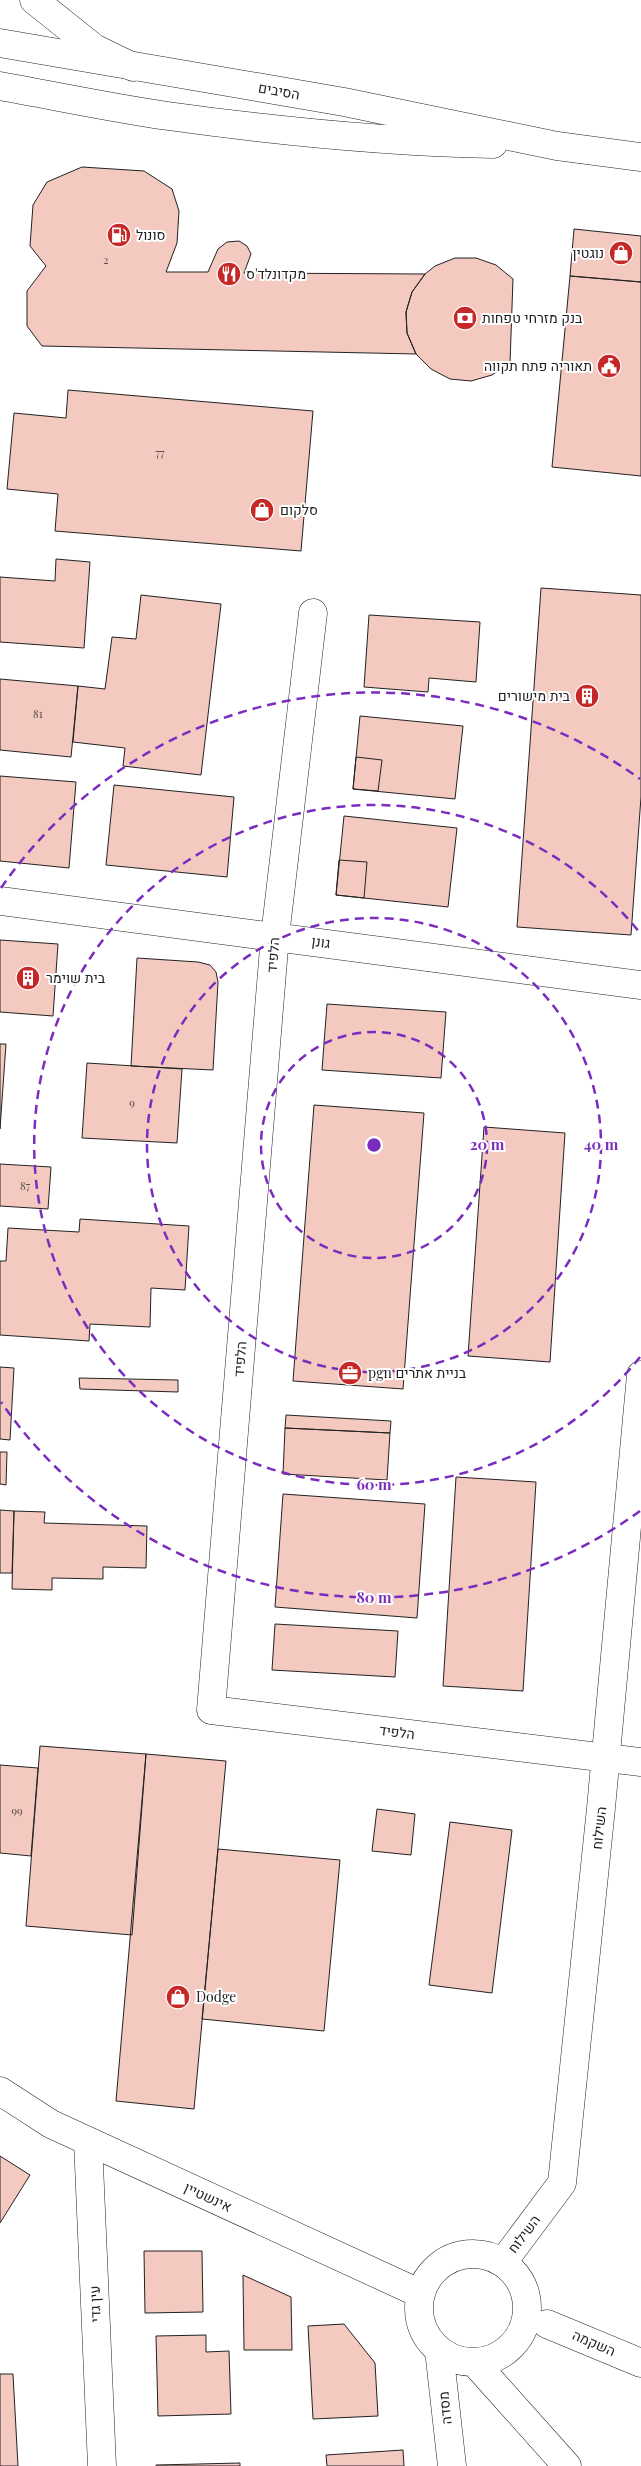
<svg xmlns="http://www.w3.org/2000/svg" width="641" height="2466" font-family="'Playfair Display',Heebo,serif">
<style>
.building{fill:#f3c9c0;stroke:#222}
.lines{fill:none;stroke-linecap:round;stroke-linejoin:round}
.minor-casing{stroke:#222;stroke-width:29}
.major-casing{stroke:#222;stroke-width:29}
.minor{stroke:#fff;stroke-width:28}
.major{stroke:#fff;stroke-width:28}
.ring{fill:none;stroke:#7b2cbf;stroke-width:2.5;stroke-dasharray:9 6}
.labels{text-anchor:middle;stroke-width:4;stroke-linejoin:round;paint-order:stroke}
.number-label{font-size:11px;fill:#564c4a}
.street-label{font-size:14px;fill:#222;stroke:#fff}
.poi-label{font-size:14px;fill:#222;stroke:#fff;text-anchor:start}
.centre{fill:#7b2cbf;stroke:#fff;stroke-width:2.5}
.ring-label{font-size:15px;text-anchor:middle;font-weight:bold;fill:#7b2cbf;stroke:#fff;stroke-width:4;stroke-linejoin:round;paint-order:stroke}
</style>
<rect width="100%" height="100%" fill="#fff"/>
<!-- building -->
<path class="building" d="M 82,167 L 144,171 L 172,189 L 179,211 L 177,243 L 166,272 L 208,272 L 218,249 L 227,242 L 239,241 L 247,246 L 251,254 L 244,273 L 425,274 L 412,292 L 406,312 L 407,333 L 416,354 L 42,346 L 27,326 L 27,291 L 46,266 L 30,246 L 33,205 L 47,182 Z
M 574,229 L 641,236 L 641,282 L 570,276 Z
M 455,258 L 476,258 L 496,265 L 513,279 L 510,363 L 492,375 L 471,381 L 450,379 L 431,369 L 416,354 L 407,333 L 406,312 L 412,292 L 425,274 L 435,266 Z
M 570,276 L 641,282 L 641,476 L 552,467 Z
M 68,390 L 313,411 L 301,551 L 55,531 L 58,494 L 7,489 L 14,413 L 66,418 Z
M 56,559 L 90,562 L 84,648 L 0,642 L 0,577 L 55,581 Z
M 541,588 L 641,595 L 641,797 L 631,935 L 517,927 Z
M 141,595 L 221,604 L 201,775 L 123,766 L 125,748 L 73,742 L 78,686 L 105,689 L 112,637 L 136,639 Z
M 369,615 L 480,622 L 476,682 L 429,678 L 428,692 L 364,687 Z
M 0,679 L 78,686 L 71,757 L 0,750 Z
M 360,716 L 463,726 L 455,799 L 353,789 Z
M 356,757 L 382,760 L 378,791 L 353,789 Z
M 0,776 L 76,782 L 69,868 L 0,861 Z
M 114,785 L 234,797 L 227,877 L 106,865 Z
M 344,816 L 457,828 L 448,907 L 336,895 Z
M 339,860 L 367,862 L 364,898 L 336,895 Z
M 0,940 L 58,944 L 53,1016 L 0,1012 Z
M 137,958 L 198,962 L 210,965 L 216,972 L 218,982 L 213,1070 L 131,1066 Z
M 327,1004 L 446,1012 L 441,1078 L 322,1070 Z
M 0,1044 L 6,1044 L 0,1129 Z
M 87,1063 L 182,1069 L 177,1143 L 82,1138 Z
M 314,1105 L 424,1113 L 403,1389 L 293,1381 Z
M 484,1127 L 565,1133 L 550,1362 L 468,1356 Z
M 0,1164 L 51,1167 L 48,1209 L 0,1206 Z
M 80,1219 L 189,1226 L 185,1290 L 151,1288 L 150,1327 L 90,1324 L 89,1341 L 0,1335 L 0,1261 L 6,1261 L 8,1228 L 79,1232 Z
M 0,1367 L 14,1368 L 10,1440 L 0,1439 Z
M 79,1378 L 178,1380 L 178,1392 L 80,1389 Z
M 286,1415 L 391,1421 L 390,1433 L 285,1428 Z
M 285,1428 L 390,1433 L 387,1480 L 283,1474 Z
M 0,1452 L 7,1452 L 6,1485 L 0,1484 Z
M 456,1477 L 536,1482 L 523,1691 L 443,1686 Z
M 283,1494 L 425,1504 L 417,1618 L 275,1607 Z
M 0,1510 L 14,1511 L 12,1573 L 0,1573 Z
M 14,1511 L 45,1512 L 44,1523 L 147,1526 L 146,1568 L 103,1567 L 103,1579 L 52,1578 L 52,1590 L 12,1589 Z
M 275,1624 L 398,1631 L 395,1677 L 272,1670 Z
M 40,1746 L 146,1754 L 132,1935 L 26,1926 Z
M 146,1754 L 226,1761 L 194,2109 L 116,2101 Z
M 0,1765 L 38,1768 L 31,1856 L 0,1853 Z
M 377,1809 L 415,1814 L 411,1855 L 372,1851 Z
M 450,1822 L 512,1830 L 492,1993 L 429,1985 Z
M 218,1849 L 340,1860 L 324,2031 L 202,2019 Z
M 0,2156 L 30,2175 L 0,2223 Z
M 144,2251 L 202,2251 L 203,2312 L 145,2313 Z
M 243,2275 L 291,2297 L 292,2350 L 244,2350 Z
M 344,2324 L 375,2363 L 378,2416 L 313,2419 L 308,2326 Z
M 206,2335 L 206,2352 L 229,2351 L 231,2414 L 158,2416 L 156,2336 Z
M 0,2374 L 13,2374 L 18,2466 L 0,2466 Z
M 403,2450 L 404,2466 L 327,2466 L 326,2455 Z
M 240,2463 L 240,2466 L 156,2466 L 156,2465 Z"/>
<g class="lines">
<!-- minor casing -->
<g class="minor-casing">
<path id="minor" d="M 0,43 L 344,102 L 557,146 L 641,157
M 0,86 C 56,96 112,108 168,116 C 276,131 384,142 493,144
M 313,613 L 275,936 L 211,1710 L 641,1762
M 0,901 L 641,985
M 0,2091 L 51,2124 L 421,2294
M 88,2141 L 102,2466
M419 2308a54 54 0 1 1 108 0a54 54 0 1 1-108 0Z
M 503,2262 L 562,2183 L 601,1808 L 641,1375
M 547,2324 L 641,2363
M 439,2350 L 452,2466
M 474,2362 L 567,2466"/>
</g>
<!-- major casing -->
<g class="major-casing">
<path id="major" d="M 34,0 L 94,48 L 133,67
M 0,2093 L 7,2096"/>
</g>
<!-- minor -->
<use href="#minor" class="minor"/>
<!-- major -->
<use href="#major" class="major"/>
</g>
<!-- distance rings -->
<g class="ring">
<circle cx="374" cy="1145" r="113"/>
<circle cx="374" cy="1145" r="227"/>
<path d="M640 1357A340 340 0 1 1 640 933"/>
<path d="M640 1511A453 453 0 0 1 1 1402M1 888A453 453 0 0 1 640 779"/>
</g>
<!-- icons -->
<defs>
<g id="fuel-disc" transform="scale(1.25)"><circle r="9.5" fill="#c62828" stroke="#fff"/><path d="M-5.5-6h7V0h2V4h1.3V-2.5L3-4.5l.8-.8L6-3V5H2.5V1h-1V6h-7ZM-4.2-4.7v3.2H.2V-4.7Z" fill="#fff"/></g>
<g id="shop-disc" transform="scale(1.25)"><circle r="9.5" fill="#c62828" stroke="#fff"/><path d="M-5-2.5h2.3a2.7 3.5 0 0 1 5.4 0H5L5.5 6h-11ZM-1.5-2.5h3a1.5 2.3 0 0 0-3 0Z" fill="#fff"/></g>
<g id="restaurant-disc" transform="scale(1.25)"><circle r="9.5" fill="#c62828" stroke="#fff"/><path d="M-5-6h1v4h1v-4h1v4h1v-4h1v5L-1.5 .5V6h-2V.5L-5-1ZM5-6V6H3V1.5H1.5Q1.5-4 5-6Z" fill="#fff"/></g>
<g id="bank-disc" transform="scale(1.25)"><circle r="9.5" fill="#c62828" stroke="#fff"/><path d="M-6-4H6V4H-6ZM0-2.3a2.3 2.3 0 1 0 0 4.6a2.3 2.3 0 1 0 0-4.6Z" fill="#fff"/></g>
<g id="civic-disc" transform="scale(1.25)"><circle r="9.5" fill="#c62828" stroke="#fff"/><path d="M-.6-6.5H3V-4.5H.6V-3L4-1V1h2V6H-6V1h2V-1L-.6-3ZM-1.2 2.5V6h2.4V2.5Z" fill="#fff"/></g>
<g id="building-disc" transform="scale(1.25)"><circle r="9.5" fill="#c62828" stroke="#fff"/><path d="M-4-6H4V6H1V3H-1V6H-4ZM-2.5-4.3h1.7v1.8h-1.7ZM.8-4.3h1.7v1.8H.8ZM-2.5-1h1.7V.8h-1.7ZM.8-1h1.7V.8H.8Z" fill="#fff"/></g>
<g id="office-disc" transform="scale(1.25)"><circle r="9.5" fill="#c62828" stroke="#fff"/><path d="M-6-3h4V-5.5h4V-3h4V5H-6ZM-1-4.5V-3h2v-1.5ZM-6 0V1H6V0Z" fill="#fff"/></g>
</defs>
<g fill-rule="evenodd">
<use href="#fuel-disc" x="119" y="235"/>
<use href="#shop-disc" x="621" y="253"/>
<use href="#restaurant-disc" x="229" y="274"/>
<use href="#bank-disc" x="465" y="318"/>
<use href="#civic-disc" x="609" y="366"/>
<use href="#shop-disc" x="262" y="510"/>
<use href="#building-disc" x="587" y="696"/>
<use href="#building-disc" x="28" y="978"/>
<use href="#office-disc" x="350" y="1373"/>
<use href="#shop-disc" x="178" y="1997"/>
</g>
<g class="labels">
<!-- number labels -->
<g class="number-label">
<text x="106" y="264">2</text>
<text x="160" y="457">77</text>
<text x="38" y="718">81</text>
<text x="132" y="1107">9</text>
<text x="25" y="1190">87</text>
<text x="17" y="1815">99</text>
</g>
<!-- street labels -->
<g class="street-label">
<text transform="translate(279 91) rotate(10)" y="5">הסיבים</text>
<text transform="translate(321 942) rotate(8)" y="5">גונן</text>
<text transform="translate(273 955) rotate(-85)" y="5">הלפיד</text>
<text transform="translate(240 1359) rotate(-85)" y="5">הלפיד</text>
<text transform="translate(397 1732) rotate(7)" y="5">הלפיד</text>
<text transform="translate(599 1828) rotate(-84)" y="5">השילוח</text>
<text transform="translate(208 2197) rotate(25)" y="5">אינשטיין</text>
<text transform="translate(524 2234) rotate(-53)" y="5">השילוח</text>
<text transform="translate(95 2304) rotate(-92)" y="5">עין גדי</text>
<text transform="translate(594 2343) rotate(23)" y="5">השקמה</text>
<text transform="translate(445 2408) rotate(-96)" y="5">מסדה</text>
</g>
<!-- poi labels -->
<g class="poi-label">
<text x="136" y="240">סונול</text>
<text x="604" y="258" text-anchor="end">נוגטין</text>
<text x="246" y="279">מקדונלד'ס</text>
<text x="482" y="323">בנק מזרחי טפחות</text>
<text x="592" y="371" text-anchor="end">תאוריה פתח תקווה</text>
<text x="280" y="515">סלקום</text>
<text x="570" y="701" text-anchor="end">בית מישורים</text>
<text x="46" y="983">בית שוימר</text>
<text x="368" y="1378">pgn בניית אתרים</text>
<text x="196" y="2002">Dodge</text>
</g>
</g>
<circle cx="374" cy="1145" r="8" class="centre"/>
<g class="ring-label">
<text x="487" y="1150">20 m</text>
<text x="601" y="1150">40 m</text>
<text x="374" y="1490">60 m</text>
<text x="374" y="1603">80 m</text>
</g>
</svg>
